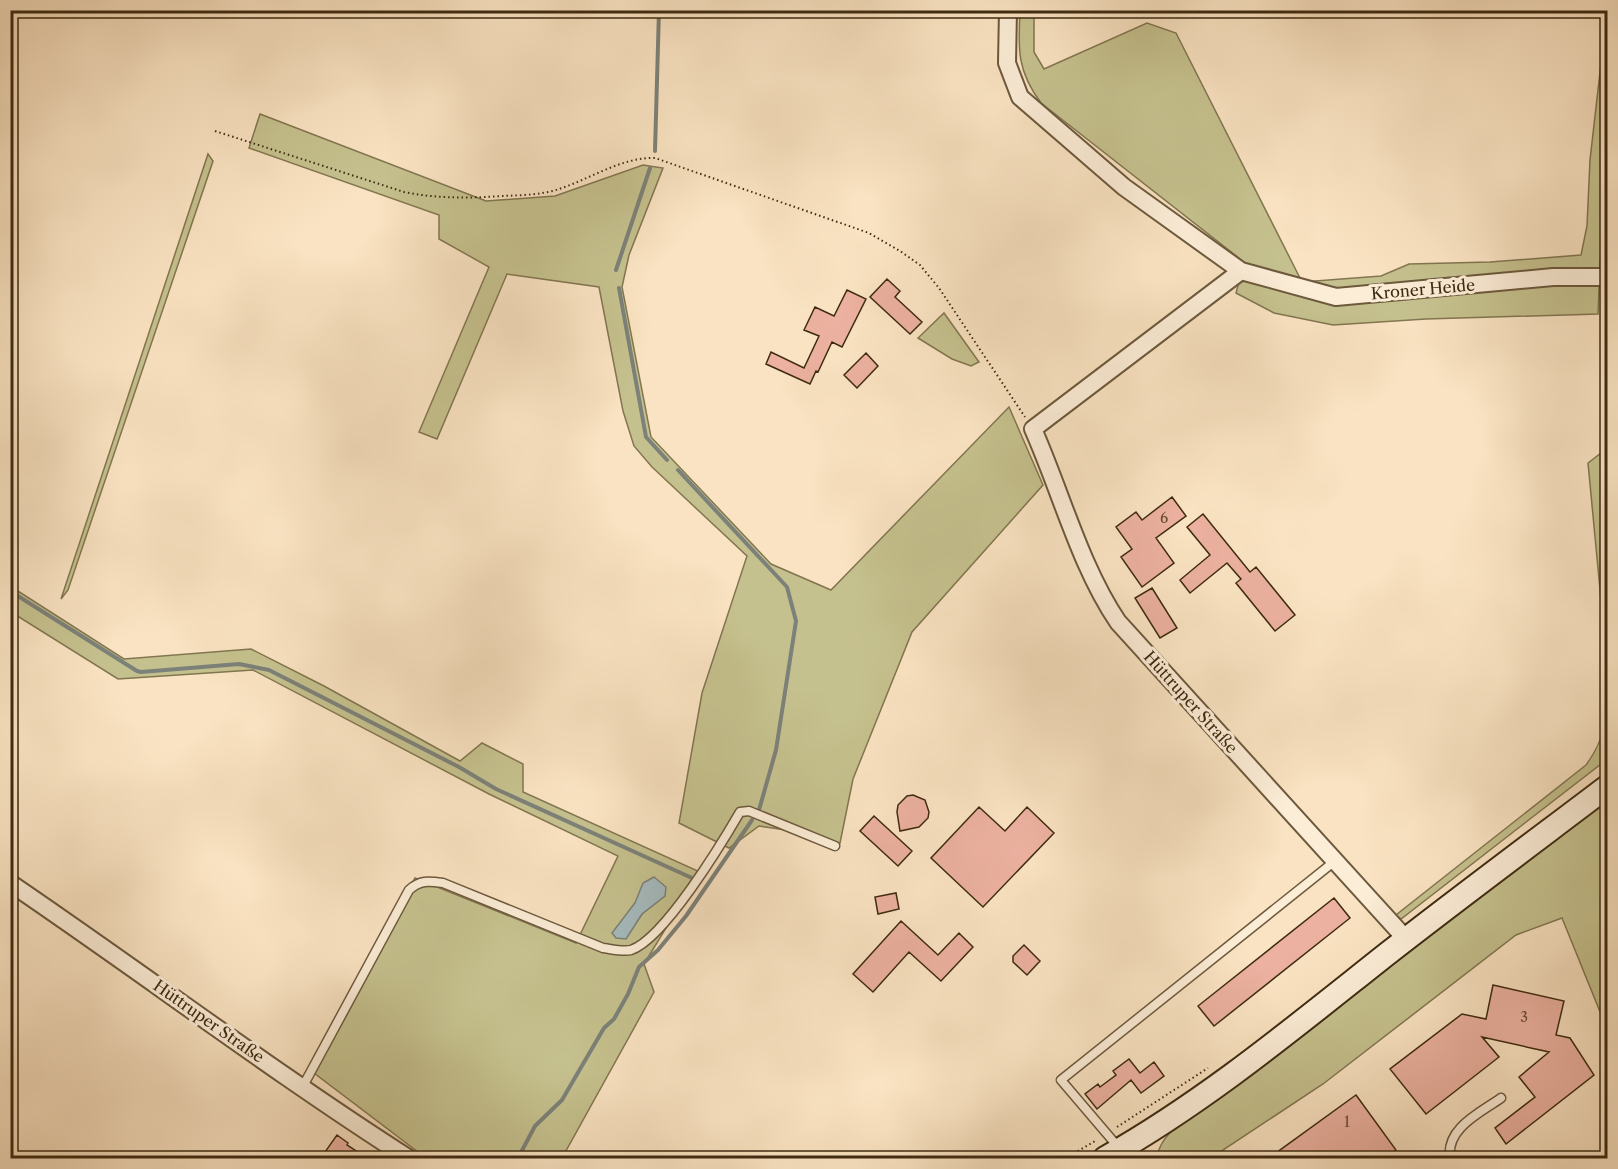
<svg xmlns="http://www.w3.org/2000/svg" width="1618" height="1169" font-family="'Libre Caslon Text',serif">
<style>
.green{fill:#c5c18e;stroke:#827650;stroke-width:1.5;fill-rule:evenodd}
.water{fill:#a5bbbf;stroke:#7c8179;stroke-width:1.5}
.lines{fill:none;stroke-linecap:round;stroke-linejoin:round}
.stream{stroke:#7c8179;stroke-width:4}
.building{fill:#ecb1a0;stroke:#3e2b11;stroke-width:1.5}
.service-casing{stroke:#6d593d;stroke-width:11}
.minor-casing{stroke:#6d593d;stroke-width:20}
.secondary-casing{stroke:#3e2b11;stroke-width:26}
.path{stroke:#3e2b11;stroke-width:2;stroke-dasharray:1.5 3;stroke-linecap:butt}
.service{stroke:#fcedd7;stroke-width:8}
.minor{stroke:#fcedd7;stroke-width:16}
.secondary{stroke:#fcedd7;stroke-width:22}
.labels{text-anchor:middle;stroke-width:6;stroke-linejoin:round;paint-order:stroke}
.number-label{font-size:14px;fill:#6a4c35}
.street-label{font-size:16px;fill:#3e2b11;stroke:#fcedd7}
</style>
<rect width="100%" height="100%" fill="#fae3c2"/>
<filter id="stains"><feTurbulence type="fractalNoise" baseFrequency=".00333" numOctaves="4"/><feColorMatrix values="0 0 0 0 .2 0 0 0 0 .09 0 0 0 0 .02 0 0 0 .5 -.17"/></filter>
<radialGradient id="worn" r=".72"><stop offset=".6" stop-color="#630" stop-opacity="0"/><stop offset="1" stop-color="#630" stop-opacity=".3"/></radialGradient>
<!-- green -->
<path class="green" d="M 1020,11 L 1034,11 L 1034,52 L 1044,69 L 1147,23 L 1176,33 L 1302,282 L 1381,276 L 1409,264 L 1490,262 L 1581,255 L 1587,226 L 1590,160 L 1607,11 L 1608,185 L 1600,263 L 1598,314 L 1426,319 L 1333,325 L 1274,313 L 1236,293 L 1244,262 L 1041,103 C 1017,71 1018,49 1020,11 Z
M 260,114 L 486,201 L 555,196 L 643,165 L 663,168 L 629,255 L 622,287 L 651,437 L 771,564 L 831,590 L 1009,407 L 1043,485 L 912,632 L 853,779 L 840,843 L 786,830 L 759,826 L 729,848 L 679,823 L 702,693 L 747,556 L 652,467 L 634,446 L 623,411 L 599,287 L 507,274 L 437,439 L 419,432 L 489,267 L 439,239 L 439,215 L 249,148 Z
M 208,154 L 213,161 L 68,590 L 61,599 Z
M 944,313 L 979,362 L 971,366 L 952,359 L 918,338 Z
M 1605,450 L 1608,486 L 1607,663 L 1588,463 Z
M 10,586 L 124,659 L 251,649 L 324,686 L 460,761 L 482,743 L 523,764 L 523,792 L 700,872 L 644,964 L 654,992 L 562,1158 L 426,1158 L 314,1073 L 415,878 L 576,943 L 618,856 L 489,794 L 253,670 L 118,679 L 11,612 ZM 664,896 L 642,914 L 626,938 L 613,933 L 635,903 Z
M 1607,713 L 1607,749 L 1601,764 L 1401,919 L 1396,915 L 1586,765 C 1597,750 1605,731 1607,713 Z
M 1607,802 L 1607,1029 L 1562,918 L 1516,935 L 1323,1084 L 1211,1158 L 1157,1158 C 1159,1143 1168,1134 1179,1124 L 1262,1067 L 1311,1026 L 1573,825 Z"/>
<!-- water -->
<path class="water" d="M 654,877 L 666,887 L 665,896 L 642,914 L 626,939 L 616,938 L 612,933 L 635,903 L 643,883 Z"/>
<g class="lines">
<!-- stream -->
<path class="stream" d="M 655,151 L 659,10
M 616,270 L 650,168
M 619,288 L 646,437 L 667,460
M 678,470 L 787,587 L 796,621 L 776,750 L 759,810
M 10,591 L 137,671 L 141,672 L 239,664 L 269,670 L 459,767 L 496,789 L 692,878
M 518,1158 L 535,1126 L 562,1100 L 604,1028 L 614,1019 L 628,994 L 639,967 L 658,950 L 686,916 L 752,820"/>
</g>
<!-- building -->
<path class="building" d="M 887,279 L 900,291 L 895,297 L 922,322 L 910,334 L 870,297 Z
M 847,290 L 866,299 L 842,347 L 832,342 L 818,372 L 816,371 L 810,384 L 766,364 L 771,352 L 804,368 L 819,336 L 804,330 L 815,307 L 834,316 Z
M 866,353 L 878,366 L 857,388 L 844,375 Z
M 1172,497 L 1186,516 L 1156,538 L 1174,563 L 1142,587 L 1121,557 L 1132,549 L 1116,527 L 1136,512 L 1142,520 Z
M 1203,514 L 1250,572 L 1256,567 L 1295,615 L 1275,631 L 1236,583 L 1241,579 L 1227,563 L 1190,593 L 1180,580 L 1210,555 L 1187,527 Z
M 1152,588 L 1177,628 L 1160,638 L 1135,598 Z
M 913,795 L 925,800 L 929,812 L 928,818 L 919,827 L 900,831 L 897,812 L 898,805 L 907,796 Z
M 979,807 L 1005,831 L 1027,807 L 1054,833 L 983,907 L 931,858 Z
M 874,816 L 912,851 L 898,866 L 860,831 Z
M 896,893 L 899,909 L 878,914 L 875,897 Z
M 1334,898 L 1350,918 L 1214,1026 L 1198,1006 Z
M 901,921 L 938,955 L 959,933 L 973,947 L 941,981 L 909,952 L 873,992 L 853,974 Z
M 1024,945 L 1040,961 L 1027,975 L 1013,962 L 1013,956 Z
M 1493,985 L 1564,1001 L 1556,1035 L 1570,1038 L 1594,1075 L 1506,1144 L 1495,1128 L 1535,1097 L 1519,1077 L 1549,1052 L 1482,1037 L 1499,1057 L 1426,1114 L 1390,1069 L 1462,1014 L 1486,1019 Z
M 1129,1059 L 1140,1073 L 1154,1062 L 1164,1076 L 1141,1093 L 1131,1080 L 1097,1109 L 1085,1094 L 1098,1084 L 1100,1087 L 1116,1075 L 1113,1071 Z
M 1356,1095 L 1396,1150 L 1384,1158 L 1269,1158 Z
M 337,1135 L 348,1143 L 347,1145 L 367,1158 L 334,1158 L 325,1152 Z"/>
<g class="lines">
<!-- service casing -->
<g class="service-casing">
<path id="service" d="M 302,1088 L 409,890 C 420,880 428,881 443,883 L 603,948 C 611,949 623,952 631,950 C 664,939 722,843 740,812 L 749,811 L 835,846
M 1119,1148 L 1061,1080 L 1335,861
M 1450,1158 C 1446,1128 1480,1113 1501,1098"/>
</g>
<!-- minor casing -->
<g class="minor-casing">
<path id="minor" d="M 1008,10 L 1007,63 L 1020,97 L 1124,187 L 1241,271 L 1033,429 C 1061,492 1080,566 1118,622 L 1406,939
M 1241,271 L 1336,297 L 1553,277 L 1608,277
M 10,883 C 144,974 272,1071 408,1158"/>
</g>
<!-- secondary casing -->
<g class="secondary-casing">
<path id="secondary" d="M 1105,1158 C 1206,1101 1296,1026 1387,954 C 1460,897 1534,842 1608,786"/>
</g>
<!-- path -->
<path class="path" d="M 215,131 L 404,192 C 438,199 470,198 504,196 C 522,195 542,195 559,189 C 590,179 622,157 655,158 L 869,233 L 900,251 L 920,265 L 939,288 L 1025,417
M 1601,768 L 1608,759
M 1117,1127 L 1208,1068
M 1066,1158 L 1097,1140"/>
<!-- service -->
<use href="#service" class="service"/>
<!-- minor -->
<use href="#minor" class="minor"/>
<!-- secondary -->
<use href="#secondary" class="secondary"/>
</g>
<g class="labels">
<!-- number labels -->
<g class="number-label">
<text x="1164" y="523">6</text>
<text x="1524" y="1022">3</text>
<text x="1347" y="1127">1</text>
</g>
<!-- street labels -->
<g class="street-label">
<text transform="translate(1423 289) rotate(-5)" y="6">Kroner Heide</text>
<text transform="translate(1191 702) rotate(48)" y="6">Hüttruper Straße</text>
<text transform="translate(209 1021) rotate(35)" y="6">Hüttruper Straße</text>
</g>
</g>
<!-- margin -->
<rect width="1618" height="1169" fill="none" stroke="#fae3c2" stroke-width="36"/>
<rect x="12" y="12" width="1594" height="1145" fill="none" stroke="#3e2b11" stroke-width="3"/>
<rect x="18" y="18" width="1582" height="1133" fill="none" stroke="#3e2b11" stroke-width="1.5"/>
<rect width="100%" height="100%" filter="url(#stains)"/>
<rect width="100%" height="100%" fill="url(#worn)"/>
</svg>
